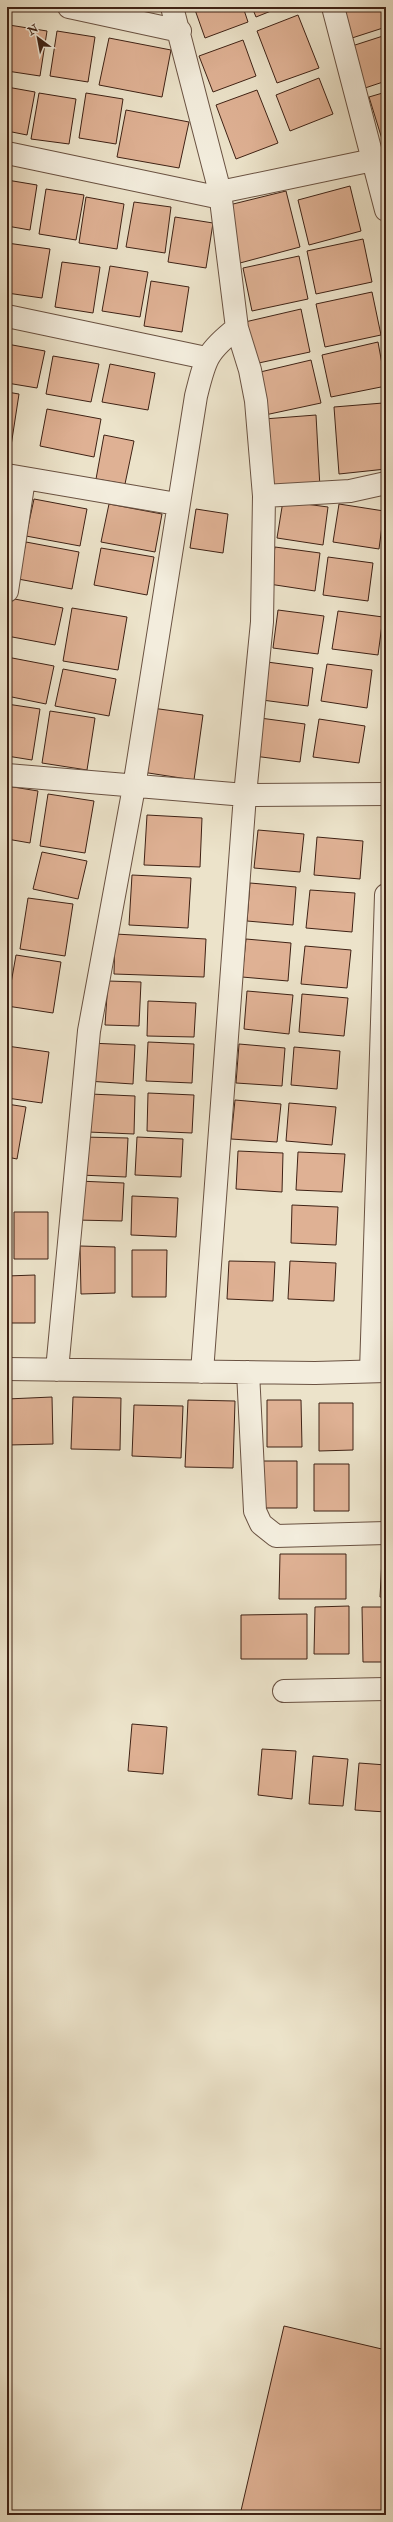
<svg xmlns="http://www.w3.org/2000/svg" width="393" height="2522" font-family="'IM FELL Double Pica',serif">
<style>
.building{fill:#dfb194;stroke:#3f2215}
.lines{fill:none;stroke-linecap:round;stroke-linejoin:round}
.street-casing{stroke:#6a5242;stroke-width:24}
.street{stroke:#f3eddd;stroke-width:22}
</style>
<rect width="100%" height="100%" fill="#ece3ca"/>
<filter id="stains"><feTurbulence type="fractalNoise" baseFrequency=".005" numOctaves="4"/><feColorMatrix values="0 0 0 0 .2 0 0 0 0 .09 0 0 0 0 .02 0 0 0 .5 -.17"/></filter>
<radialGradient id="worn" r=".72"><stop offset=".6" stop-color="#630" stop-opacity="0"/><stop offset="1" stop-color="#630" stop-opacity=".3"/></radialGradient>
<!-- building -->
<path class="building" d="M 98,7 L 136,7 L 135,14 Z
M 194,7 L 243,7 L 248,22 L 205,38 Z
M 252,7 L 281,7 L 256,17 Z
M 342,7 L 386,7 L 386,27 L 352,38 Z
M 298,15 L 319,68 L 277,83 L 257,31 Z
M 9,25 L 47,31 L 40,76 L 7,71 Z
M 57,31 L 95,37 L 88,82 L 50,76 Z
M 386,35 L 386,81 L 365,88 L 352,46 Z
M 109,38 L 171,50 L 162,97 L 99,85 Z
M 243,40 L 256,76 L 213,92 L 199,56 Z
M 319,78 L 333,114 L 290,131 L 276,95 Z
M 7,87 L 35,92 L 27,135 L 7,131 Z
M 257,90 L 278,143 L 236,159 L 216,105 Z
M 386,92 L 386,138 L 382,139 L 369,97 Z
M 39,93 L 76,99 L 69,144 L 31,139 Z
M 86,93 L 123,99 L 116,144 L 79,138 Z
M 126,110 L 189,122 L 179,168 L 117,157 Z
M 7,180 L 37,185 L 30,230 L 7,226 Z
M 350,186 L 361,231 L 309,245 L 298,200 Z
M 46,189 L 84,195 L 76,240 L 39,234 Z
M 286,191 L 300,247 L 240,263 L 225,206 Z
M 86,197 L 124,204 L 117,249 L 79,243 Z
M 134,202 L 171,207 L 165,253 L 126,247 Z
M 175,217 L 213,223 L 206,268 L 168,262 Z
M 363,239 L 372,282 L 316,294 L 307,251 Z
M 7,243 L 50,249 L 42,298 L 7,293 Z
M 299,256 L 308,299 L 252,311 L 243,268 Z
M 62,262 L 100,267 L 93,313 L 55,307 Z
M 110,266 L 148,272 L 140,317 L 102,311 Z
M 151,281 L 189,287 L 182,332 L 144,326 Z
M 372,292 L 381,335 L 325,347 L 316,304 Z
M 301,309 L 310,352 L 254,364 L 245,322 Z
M 378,342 L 386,386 L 331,397 L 322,355 Z
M 7,344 L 45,351 L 37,388 L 7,383 Z
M 53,356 L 99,364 L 91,402 L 46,394 Z
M 311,360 L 321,403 L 265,415 L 256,373 Z
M 110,364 L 155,373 L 148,410 L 102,402 Z
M 7,392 L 19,394 L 11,446 L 7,445 Z
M 383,403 L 386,469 L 339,474 L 334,407 Z
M 47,409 L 101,419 L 94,457 L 40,446 Z
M 316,415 L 320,488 L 269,492 L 264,419 Z
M 104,435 L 134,441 L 125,484 L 96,479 Z
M 34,499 L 87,509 L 80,546 L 26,536 Z
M 283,501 L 328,507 L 323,545 L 277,538 Z
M 109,504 L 162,514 L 155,552 L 101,542 Z
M 339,504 L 384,511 L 379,549 L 333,542 Z
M 196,509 L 228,514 L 223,553 L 190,548 Z
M 26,542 L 79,552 L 72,589 L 18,579 Z
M 275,547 L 320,553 L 315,591 L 269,584 Z
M 101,548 L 154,557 L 147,595 L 94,585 Z
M 328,557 L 373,563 L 368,601 L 323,595 Z
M 9,598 L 63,608 L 55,645 L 7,636 Z
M 72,608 L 127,617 L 118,670 L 63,661 Z
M 278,610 L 324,616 L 318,654 L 273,648 Z
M 338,611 L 383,617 L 378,655 L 332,649 Z
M 7,657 L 54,666 L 46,704 L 7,696 Z
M 267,662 L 313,668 L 308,706 L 262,700 Z
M 327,664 L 372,670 L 367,708 L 321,701 Z
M 63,669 L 116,679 L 109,716 L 55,706 Z
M 7,704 L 40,709 L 32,760 L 7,756 Z
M 152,708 L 203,715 L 194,780 L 142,772 Z
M 50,711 L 95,718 L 87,770 L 42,763 Z
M 260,718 L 305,724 L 300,762 L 254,756 Z
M 319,719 L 365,726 L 359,763 L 313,757 Z
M 7,786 L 38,791 L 30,843 L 7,839 Z
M 48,794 L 94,801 L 85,853 L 40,846 Z
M 147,815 L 202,818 L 200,867 L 144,865 Z
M 258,830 L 304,834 L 300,872 L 254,868 Z
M 317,837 L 363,841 L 360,879 L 314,875 Z
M 42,852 L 87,861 L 78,899 L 33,889 Z
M 132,875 L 191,878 L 188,928 L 129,925 Z
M 250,883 L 296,887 L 293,925 L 247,921 Z
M 310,890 L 355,893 L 352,932 L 306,928 Z
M 28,898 L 73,904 L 65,956 L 20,949 Z
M 115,934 L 206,939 L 204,977 L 114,974 Z
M 246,939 L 291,943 L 288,981 L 242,977 Z
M 305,946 L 351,950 L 347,988 L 301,984 Z
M 16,955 L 61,962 L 53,1013 L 7,1006 Z
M 108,981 L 141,982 L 139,1026 L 105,1025 Z
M 247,991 L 293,995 L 289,1034 L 244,1029 Z
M 302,994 L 348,998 L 344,1036 L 299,1032 Z
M 148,1001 L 196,1003 L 194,1037 L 147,1036 Z
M 148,1042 L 194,1044 L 192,1083 L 146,1081 Z
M 89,1043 L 135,1045 L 133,1084 L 87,1081 Z
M 239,1044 L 285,1048 L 282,1086 L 236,1083 Z
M 7,1046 L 49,1052 L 42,1103 L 7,1098 Z
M 294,1047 L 340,1051 L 337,1089 L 291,1085 Z
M 148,1093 L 194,1095 L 192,1133 L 147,1131 Z
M 90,1094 L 135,1096 L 134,1134 L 88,1132 Z
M 235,1100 L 281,1104 L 277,1142 L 231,1139 Z
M 289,1103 L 336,1107 L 332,1145 L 286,1141 Z
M 7,1104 L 26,1107 L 17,1159 L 7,1157 Z
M 82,1137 L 128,1138 L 126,1177 L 80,1175 Z
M 137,1137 L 183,1139 L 181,1177 L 135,1175 Z
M 238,1151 L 283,1153 L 282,1192 L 236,1189 Z
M 298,1152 L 345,1154 L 342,1192 L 296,1190 Z
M 78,1181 L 124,1183 L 122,1221 L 76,1220 Z
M 132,1196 L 178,1198 L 176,1237 L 131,1235 Z
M 292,1205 L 338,1207 L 336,1245 L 291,1243 Z
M 14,1212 L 48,1212 L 48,1259 L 14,1259 Z
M 80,1246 L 115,1247 L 115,1293 L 81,1294 Z
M 132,1250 L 167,1250 L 166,1297 L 132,1297 Z
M 229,1261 L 275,1262 L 273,1301 L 227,1299 Z
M 290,1261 L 336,1263 L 334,1301 L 288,1299 Z
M 35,1275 L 35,1323 L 7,1323 L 7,1276 Z
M 52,1397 L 53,1444 L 8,1445 L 7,1399 Z
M 73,1397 L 121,1398 L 120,1450 L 71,1449 Z
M 188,1400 L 235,1401 L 233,1468 L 185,1467 Z
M 267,1400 L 301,1400 L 302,1447 L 267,1447 Z
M 319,1403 L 353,1403 L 353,1450 L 319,1451 Z
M 134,1405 L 183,1406 L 181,1458 L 132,1456 Z
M 263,1461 L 297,1461 L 297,1508 L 263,1508 Z
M 382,1461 L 386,1461 L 386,1508 L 382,1508 Z
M 314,1464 L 349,1464 L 349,1511 L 314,1511 Z
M 280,1554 L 346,1554 L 346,1599 L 279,1599 Z
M 382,1559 L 386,1559 L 386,1598 L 380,1597 Z
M 349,1606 L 349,1654 L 314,1654 L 315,1607 Z
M 362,1607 L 386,1607 L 386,1662 L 363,1662 Z
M 307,1614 L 307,1659 L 241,1659 L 241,1615 Z
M 132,1724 L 167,1727 L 163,1774 L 128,1771 Z
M 262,1749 L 296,1751 L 292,1799 L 258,1795 Z
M 313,1756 L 348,1759 L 343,1806 L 309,1804 Z
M 359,1763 L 386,1765 L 386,1812 L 355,1810 Z
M 284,2326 L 386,2350 L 386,2515 L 240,2515 Z"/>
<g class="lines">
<!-- street casing -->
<g class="street-casing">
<path id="street" d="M 69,7 L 180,31
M 172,7 L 220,192 L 237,328 L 250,370 L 256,401 L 264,496 L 262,622 L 245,795 L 202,1372
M 333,7 L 386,210
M 7,153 L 221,198
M 220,192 L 373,160
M 7,316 L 206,358
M 7,475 L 177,504
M 264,496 L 350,491 L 386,483
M 7,591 L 24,479
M 7,775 L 245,795 L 386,794
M 7,1369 L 315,1373 L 386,1371
M 57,1370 L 89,1031 L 134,787 L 196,396 C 205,360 206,352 237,328
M 371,1371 L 386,895
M 248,1372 L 255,1511 L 261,1524 L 276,1536 L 386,1533
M 284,1691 L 386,1689"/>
</g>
<!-- street -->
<use href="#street" class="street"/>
</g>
<!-- margin -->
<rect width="393" height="2522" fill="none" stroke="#ece3ca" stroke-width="24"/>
<rect x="8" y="8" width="377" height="2506" fill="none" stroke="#3f2215" stroke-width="2"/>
<rect x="12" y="12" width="369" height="2498" fill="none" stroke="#3f2215"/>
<!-- north arrow -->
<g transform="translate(38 38) rotate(328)" stroke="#f3eddd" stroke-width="3" paint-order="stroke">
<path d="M0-3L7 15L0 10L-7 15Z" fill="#3f2215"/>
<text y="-6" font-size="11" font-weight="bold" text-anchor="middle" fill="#3f2215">N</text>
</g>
<rect width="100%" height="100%" filter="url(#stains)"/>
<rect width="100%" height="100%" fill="url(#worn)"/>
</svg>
